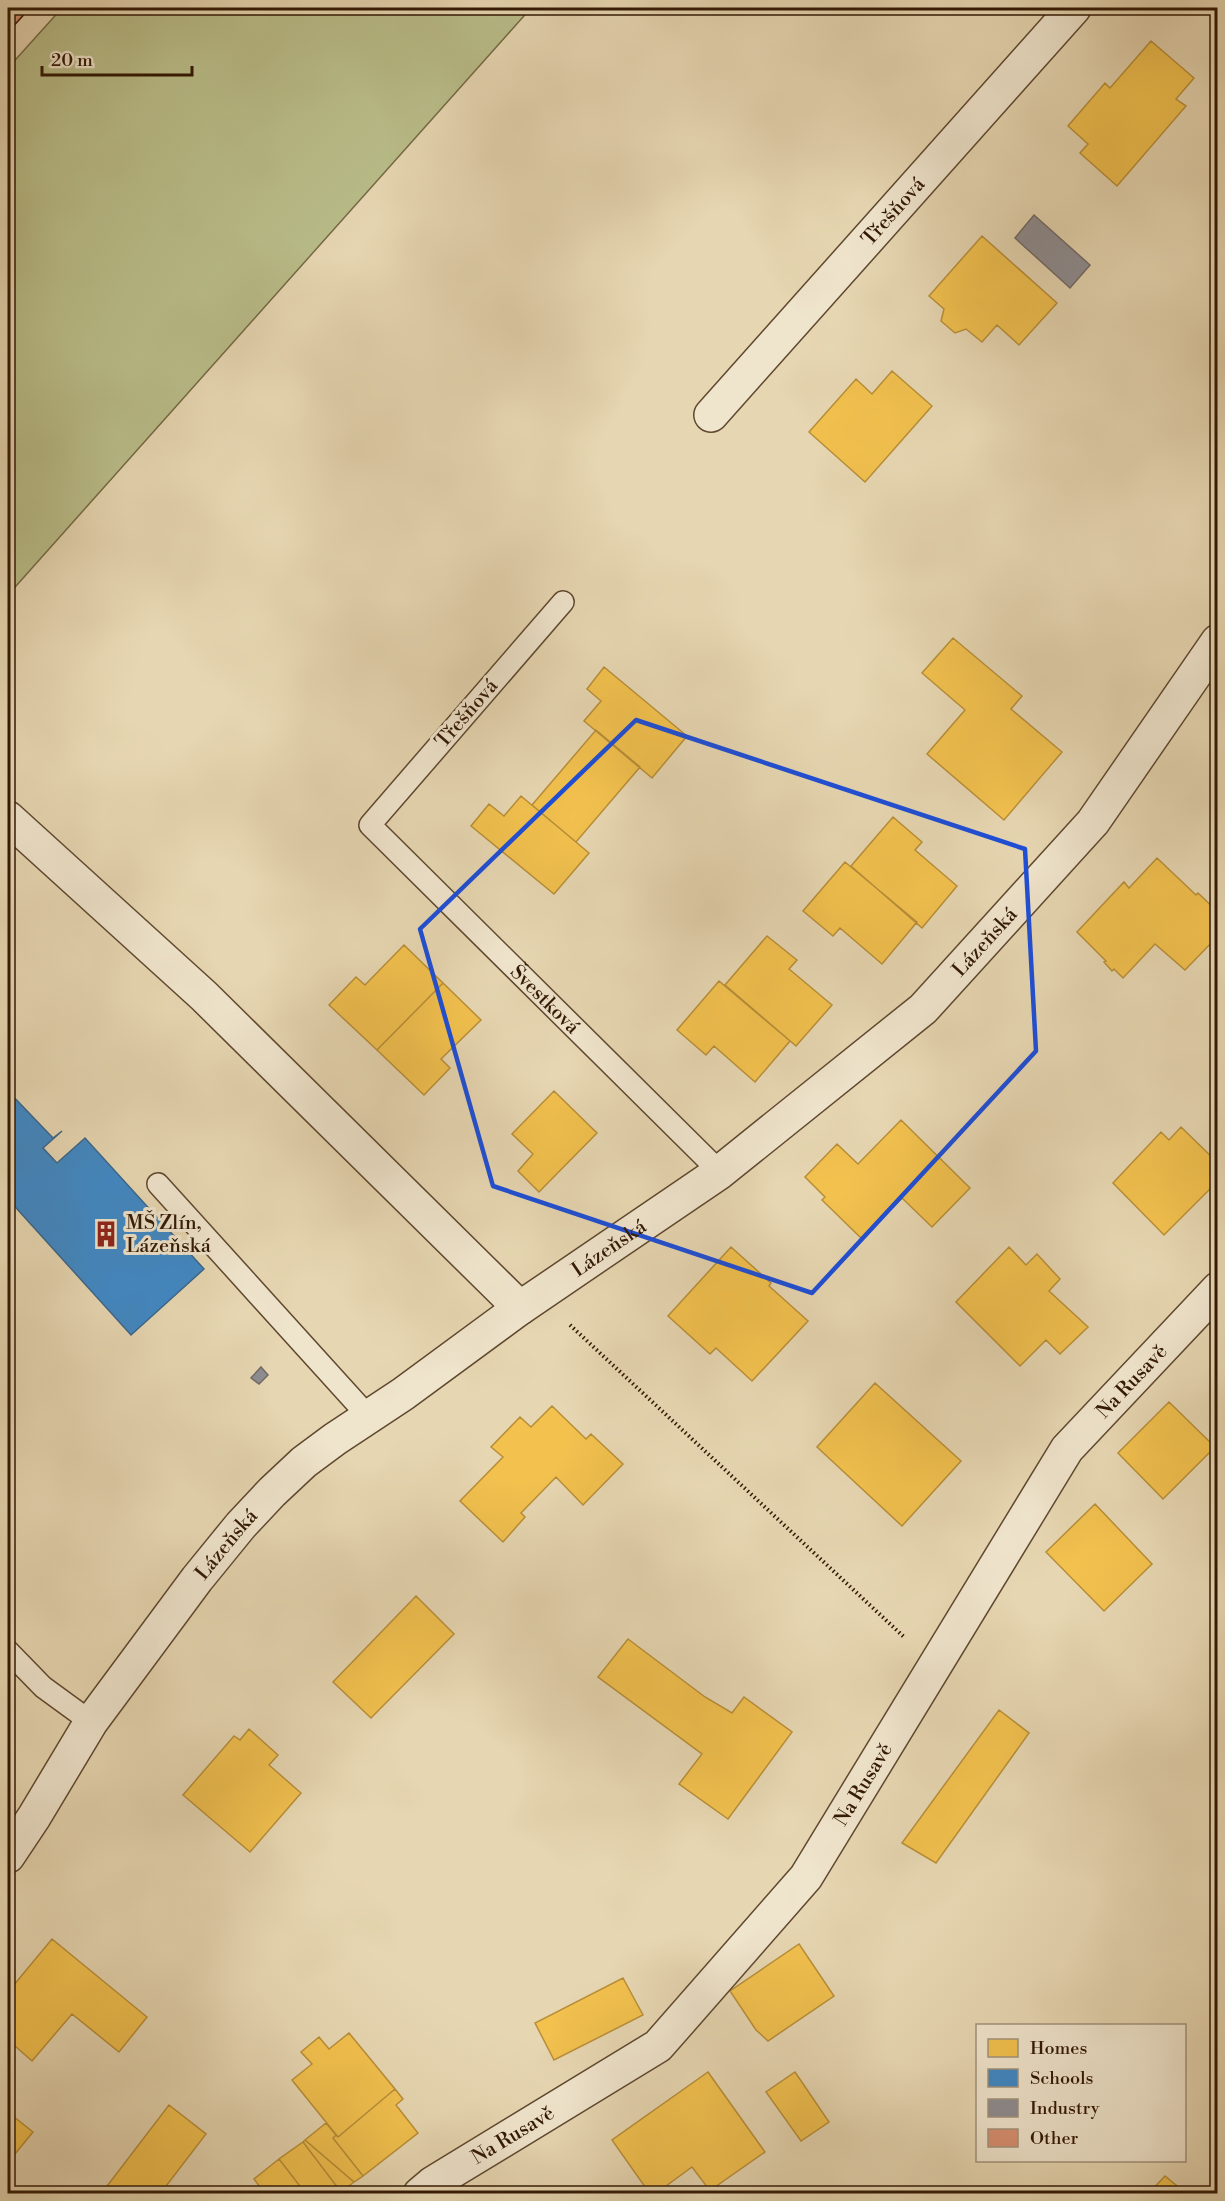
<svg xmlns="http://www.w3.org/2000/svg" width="1225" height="2201" font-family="'Libre Bodoni',serif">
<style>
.green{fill:#b9bd89;stroke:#766a46;stroke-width:1.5}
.homes{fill:#f2c14e;stroke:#b88e38;stroke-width:1.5}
.schools{fill:#3f88c5;stroke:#3b668b;stroke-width:1.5}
.industry{fill:#8d8d92;stroke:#726a67;stroke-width:1.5}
.building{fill:#d68f71;stroke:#321804;stroke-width:1.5}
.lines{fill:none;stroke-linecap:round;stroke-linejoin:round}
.service-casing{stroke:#5f482f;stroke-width:24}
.minor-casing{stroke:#5f482f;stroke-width:36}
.path{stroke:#321804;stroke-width:4;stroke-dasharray:1.5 3;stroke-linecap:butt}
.service{stroke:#efe4cc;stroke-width:21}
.minor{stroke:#efe4cc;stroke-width:33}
.marked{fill:none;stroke:#1d4ed8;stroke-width:4.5;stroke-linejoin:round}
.labels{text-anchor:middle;stroke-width:6;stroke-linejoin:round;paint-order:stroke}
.street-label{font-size:20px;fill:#321804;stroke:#efe4cc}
.poi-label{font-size:20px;fill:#321804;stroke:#efe4cc;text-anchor:start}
</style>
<rect width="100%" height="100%" fill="#e6d6b1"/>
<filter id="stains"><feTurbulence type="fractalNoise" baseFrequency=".00333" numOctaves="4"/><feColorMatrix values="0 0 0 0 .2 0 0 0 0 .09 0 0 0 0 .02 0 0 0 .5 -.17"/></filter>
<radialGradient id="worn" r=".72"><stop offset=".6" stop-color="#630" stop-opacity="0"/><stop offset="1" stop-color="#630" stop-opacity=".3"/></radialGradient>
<!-- green -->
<path class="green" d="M 62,8 L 531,8 L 8,595 L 8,68 Z"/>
<!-- homes -->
<path class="homes" d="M 1151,41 L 1194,78 L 1176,99 L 1186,106 L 1117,186 L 1080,153 L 1088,144 L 1068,126 L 1105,83 L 1110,88 Z
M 982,236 L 1057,303 L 1019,345 L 997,325 L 982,342 L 966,329 L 955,333 L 941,321 L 944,309 L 929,296 Z
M 892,371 L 932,406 L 865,482 L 809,432 L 856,379 L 872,394 Z
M 953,638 L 1022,696 L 1011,709 L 1062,752 L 1004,820 L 927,754 L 965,710 L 922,673 Z
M 604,667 L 687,736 L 652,778 L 584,721 L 601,701 L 587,689 Z
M 596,730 L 640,767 L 576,842 L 532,805 Z
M 521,796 L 589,853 L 554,894 L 471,826 L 489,804 L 504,816 Z
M 893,817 L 922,842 L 915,850 L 957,886 L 922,928 L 851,866 Z
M 1157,858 L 1196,895 L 1198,893 L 1218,912 L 1218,936 L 1185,970 L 1155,944 L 1123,978 L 1114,969 L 1112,971 L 1104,962 L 1106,961 L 1077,932 L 1124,882 L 1129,888 Z
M 845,862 L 917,922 L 882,964 L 840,928 L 833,936 L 803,911 Z
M 767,936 L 797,960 L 789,969 L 832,1005 L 796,1046 L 725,985 Z
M 404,945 L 443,983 L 377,1050 L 329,1005 L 356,977 L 365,985 Z
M 719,981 L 790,1041 L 755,1082 L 714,1046 L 706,1055 L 677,1030 Z
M 443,983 L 481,1020 L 441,1059 L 450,1068 L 424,1095 L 377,1050 Z
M 554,1091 L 597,1133 L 539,1192 L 518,1171 L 533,1154 L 512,1134 Z
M 901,1120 L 970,1188 L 932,1227 L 902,1198 L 862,1239 L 822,1200 L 825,1197 L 805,1177 L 837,1144 L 858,1164 Z
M 1181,1127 L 1218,1163 L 1218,1181 L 1164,1235 L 1113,1183 L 1161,1132 L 1169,1140 Z
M 731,1247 L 771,1283 L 769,1286 L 808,1321 L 752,1381 L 716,1348 L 710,1354 L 668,1316 Z
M 1009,1247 L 1026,1265 L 1037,1254 L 1060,1279 L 1049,1291 L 1088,1327 L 1060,1354 L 1046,1340 L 1020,1366 L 956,1302 Z
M 875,1383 L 961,1461 L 902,1526 L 817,1447 Z
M 1169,1402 L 1215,1447 L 1163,1499 L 1118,1453 Z
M 552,1406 L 586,1439 L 591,1434 L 623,1464 L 583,1505 L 556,1477 L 521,1513 L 525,1517 L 503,1542 L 460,1501 L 503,1457 L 491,1447 L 520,1417 L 531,1427 Z
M 1095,1504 L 1152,1564 L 1104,1611 L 1046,1552 Z
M 416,1596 L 454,1634 L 371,1718 L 333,1682 Z
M 628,1639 L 705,1697 L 732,1713 L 744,1697 L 792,1732 L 728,1819 L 679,1784 L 702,1754 L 598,1677 Z
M 999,1710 L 1029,1733 L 936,1863 L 902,1843 Z
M 249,1729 L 278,1755 L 269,1765 L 301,1793 L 250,1852 L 183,1795 L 234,1736 L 240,1740 Z
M 52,1939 L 147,2017 L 119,2052 L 72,2014 L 32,2061 L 8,2040 L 8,1992 Z
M 799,1944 L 834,1996 L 768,2041 L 756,2030 L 730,1991 Z
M 623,1978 L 643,2015 L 554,2060 L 535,2023 Z
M 349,2033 L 395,2089 L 338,2137 L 292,2080 L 312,2064 L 301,2052 L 319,2037 L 329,2049 Z
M 708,2072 L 765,2152 L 705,2194 L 703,2191 L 708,2188 L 692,2167 L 655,2194 L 650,2194 L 612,2140 Z
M 795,2072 L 829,2122 L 801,2141 L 766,2092 Z
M 395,2089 L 403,2099 L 396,2105 L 418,2133 L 363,2176 L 333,2138 L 336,2135 L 338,2137 Z
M 169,2105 L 206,2134 L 160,2194 L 101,2194 Z
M 8,2112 L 33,2132 L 10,2160 L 8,2157 Z
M 326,2123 L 336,2135 L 333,2138 L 363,2176 L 354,2182 L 305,2140 Z
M 305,2140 L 354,2182 L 341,2192 L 303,2142 Z
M 303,2142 L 341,2192 L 340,2194 L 306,2194 L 279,2159 Z
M 279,2159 L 306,2194 L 265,2194 L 254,2179 Z
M 1165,2176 L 1187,2194 L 1148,2194 Z"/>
<!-- schools -->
<path class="schools" d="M 8,1091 L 53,1138 L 62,1131 L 43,1148 L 57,1163 L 85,1138 L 204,1269 L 131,1335 L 8,1199 Z"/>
<!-- industry -->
<path class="industry" d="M 1034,215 L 1090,265 L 1070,288 L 1015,238 Z
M 261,1367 L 268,1375 L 259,1384 L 251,1378 Z"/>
<!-- building -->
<path class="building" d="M 8,8 L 30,8 L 8,32 Z"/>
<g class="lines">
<!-- service casing -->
<g class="service-casing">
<g id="service">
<path id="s1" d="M 563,602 L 370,825 L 720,1172"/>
<path d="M 158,1184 L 368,1416"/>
<path d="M 8,1651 L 43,1687 L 91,1722"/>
</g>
</g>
<!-- minor casing -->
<g class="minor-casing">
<g id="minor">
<path id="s2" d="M 711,415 L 1074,8"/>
<path d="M 8,818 L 204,996 L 520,1308"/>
<path id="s3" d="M 8,1856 L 34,1817 L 91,1722 L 197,1579 L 241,1525 L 272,1492 L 304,1462 L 335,1439 L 403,1394 L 520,1308 L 720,1172 L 923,1009 L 1093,822 L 1218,641"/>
<path id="s4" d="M 420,2194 L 433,2183 L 658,2046 L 806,1877 L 1067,1449 L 1218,1289"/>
</g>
</g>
<!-- path -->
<path class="path" d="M 570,1325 L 904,1637"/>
<!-- service -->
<use href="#service" class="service"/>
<!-- minor -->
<use href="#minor" class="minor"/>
</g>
<!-- marked area -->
<path class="marked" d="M 636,720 L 1025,849 L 1036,1051 L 812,1293 L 493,1186 L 420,929 Z"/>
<!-- icons -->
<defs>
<g id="building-bare" transform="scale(2.07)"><path d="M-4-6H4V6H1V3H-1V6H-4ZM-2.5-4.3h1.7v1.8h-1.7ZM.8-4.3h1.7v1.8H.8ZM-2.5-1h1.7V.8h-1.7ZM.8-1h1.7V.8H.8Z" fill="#8f2418" stroke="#efe4cc" stroke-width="2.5" paint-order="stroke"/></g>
</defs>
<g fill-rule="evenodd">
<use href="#building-bare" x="106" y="1234"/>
</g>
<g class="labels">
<!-- street labels -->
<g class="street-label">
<text dy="7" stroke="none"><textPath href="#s2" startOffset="273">Třešňová</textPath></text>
<text transform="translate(466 713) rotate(-49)" y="7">Třešňová</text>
<text dy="7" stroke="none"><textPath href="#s3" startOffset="1353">Lázeňská</textPath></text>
<text dy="7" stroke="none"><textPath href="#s1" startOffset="542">Švestková</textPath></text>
<text dy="7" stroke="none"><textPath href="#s3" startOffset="867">Lázeňská</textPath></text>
<text dy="7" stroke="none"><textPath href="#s4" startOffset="1100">Na Rusavě</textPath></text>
<text dy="7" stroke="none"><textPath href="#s3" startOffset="381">Lázeňská</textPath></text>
<text dy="7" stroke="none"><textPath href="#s4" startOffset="614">Na Rusavě</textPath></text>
<text dy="7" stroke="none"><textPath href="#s4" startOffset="110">Na Rusavě</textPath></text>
</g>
<!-- poi labels -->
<g class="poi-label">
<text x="126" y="1229">MŠ Zlín,<tspan x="126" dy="23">Lázeňská</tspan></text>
</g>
</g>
<!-- margin -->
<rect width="1225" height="2201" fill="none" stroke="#e6d6b1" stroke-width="30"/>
<rect x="9" y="9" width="1207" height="2183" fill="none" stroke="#321804" stroke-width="3"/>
<rect x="15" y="15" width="1195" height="2171" fill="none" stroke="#321804" stroke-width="1.5"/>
<!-- legend -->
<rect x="976" y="2024" width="210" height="138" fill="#efe4cc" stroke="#a3927c" stroke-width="1.5"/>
<rect x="988" y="2039" width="30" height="18" fill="#f2c14e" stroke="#a3927c" stroke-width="1.5"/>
<text x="1030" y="2054" font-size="18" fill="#321804">Homes</text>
<rect x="988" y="2069" width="30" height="18" fill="#3f88c5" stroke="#a3927c" stroke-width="1.5"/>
<text x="1030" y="2084" font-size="18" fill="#321804">Schools</text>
<rect x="988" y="2099" width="30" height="18" fill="#8d8d92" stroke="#a3927c" stroke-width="1.5"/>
<text x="1030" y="2114" font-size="18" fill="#321804">Industry</text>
<rect x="988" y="2129" width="30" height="18" fill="#d68f71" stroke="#a3927c" stroke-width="1.5"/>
<text x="1030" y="2144" font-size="18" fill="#321804">Other</text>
<!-- scale -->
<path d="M42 66v9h150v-9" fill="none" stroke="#321804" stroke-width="3"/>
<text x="51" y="66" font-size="18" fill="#321804" stroke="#efe4cc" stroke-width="4.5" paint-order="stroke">20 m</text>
<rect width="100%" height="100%" filter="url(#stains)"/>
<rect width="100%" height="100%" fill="url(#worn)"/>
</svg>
